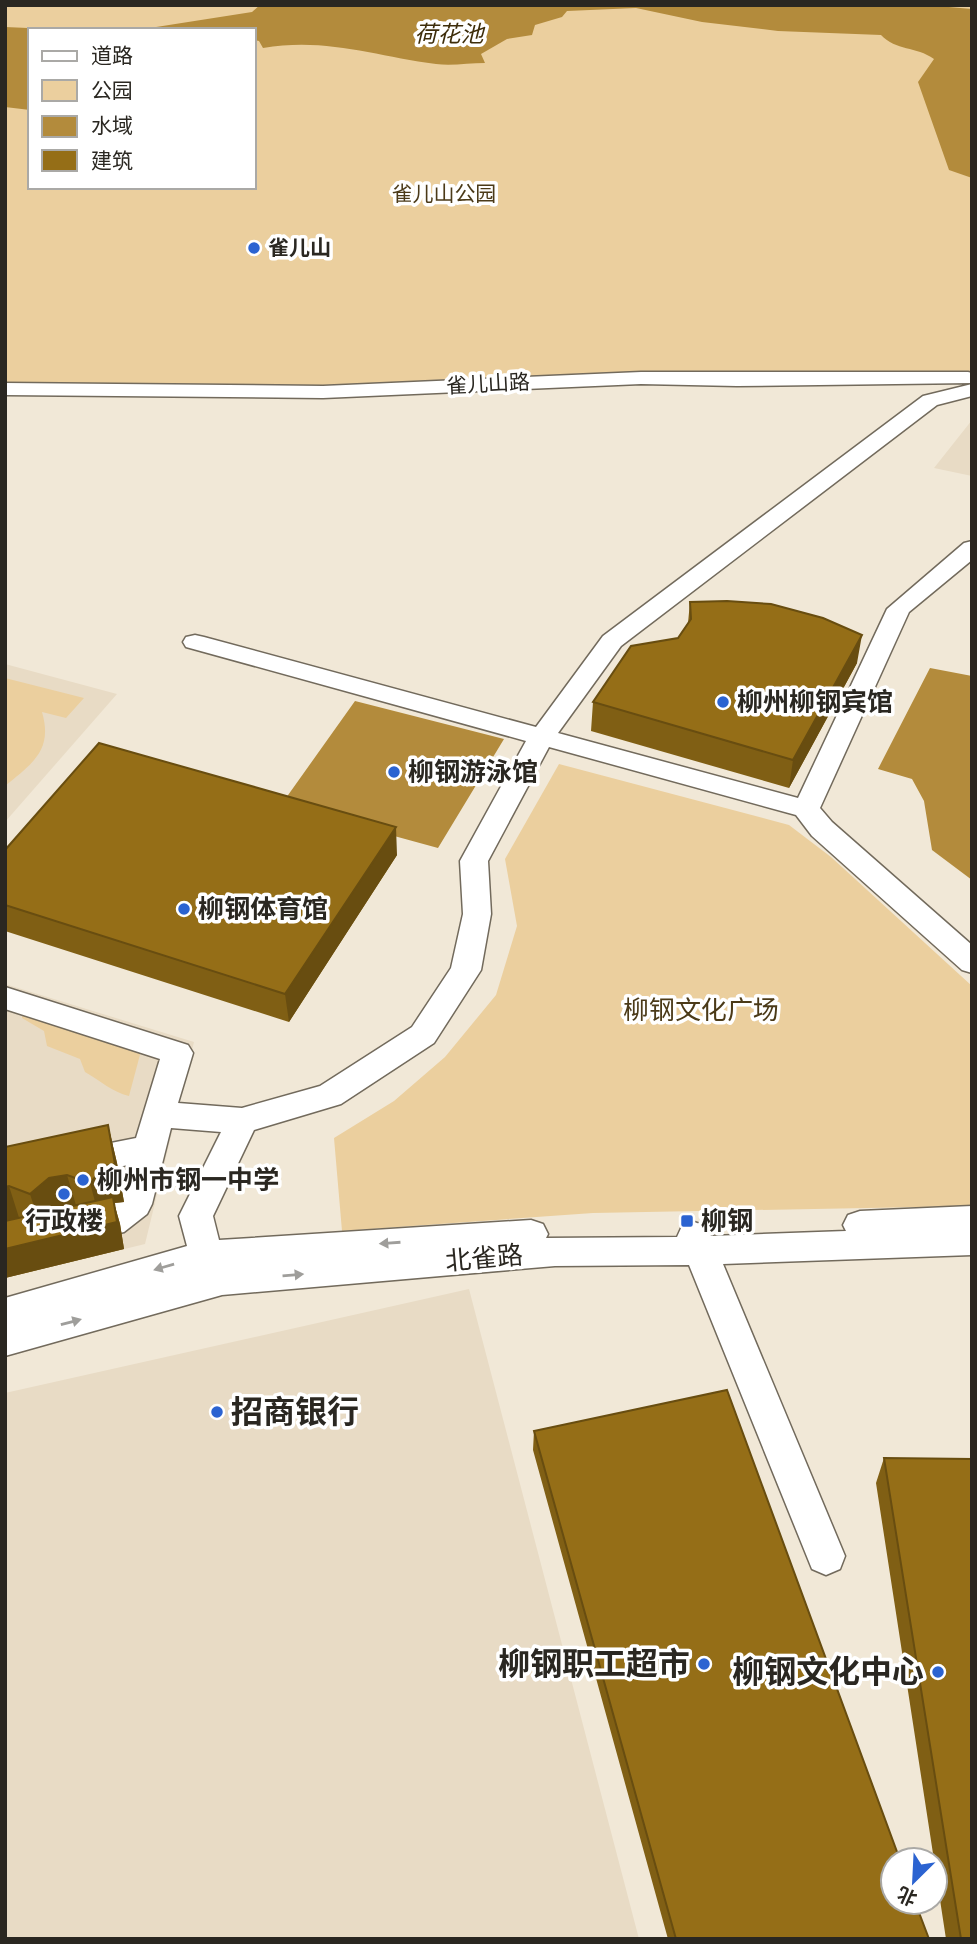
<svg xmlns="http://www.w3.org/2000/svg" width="977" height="1944" font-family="'Titillium Web','Noto Sans SC',sans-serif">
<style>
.built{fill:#e8dbc5}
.green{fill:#ebcf9e;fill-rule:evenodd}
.water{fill:#b38b3c}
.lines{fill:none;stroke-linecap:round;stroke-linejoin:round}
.minor-casing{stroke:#726a5c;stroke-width:3}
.minor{fill:#fff;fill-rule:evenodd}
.wall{fill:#805f14}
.shaded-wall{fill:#684d10}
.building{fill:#956e17;stroke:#684d10;stroke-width:2}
.oneway{fill:#9f9e9b}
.poi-dot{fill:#2b63d1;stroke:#fff;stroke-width:2.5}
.labels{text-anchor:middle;stroke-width:7;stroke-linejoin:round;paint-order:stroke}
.far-park-label{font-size:21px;fill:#4b3a18;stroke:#fff}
.far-poi-label{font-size:21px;font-weight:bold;fill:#2a2721;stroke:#fff;text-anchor:start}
.far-street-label{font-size:21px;fill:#2a2721;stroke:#fff}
.far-water-label{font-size:23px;font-style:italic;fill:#3e2d0a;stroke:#fff}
.poi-label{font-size:26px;font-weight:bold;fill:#2a2721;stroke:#fff;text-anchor:start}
.park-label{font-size:26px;fill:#4b3a18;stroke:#fff}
.street-label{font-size:26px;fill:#2a2721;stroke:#fff}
.near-poi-label{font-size:32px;font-weight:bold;fill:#2a2721;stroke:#fff;text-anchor:end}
</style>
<rect width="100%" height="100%" fill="#f1e8d7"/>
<!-- built -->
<path class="built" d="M 972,420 L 972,476 L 934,468 Z
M 5,664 L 117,694 L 5,822 Z
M 5,984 L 194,1042 L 145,1244 L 5,1278 Z
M 469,1289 L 639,1939 L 5,1939 L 5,1393 Z"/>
<!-- green -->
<path class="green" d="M 5,5 L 972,5 L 972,374 L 323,389 L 5,383 ZM 30,30 L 254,30 L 254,187 L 30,187 Z
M 5,678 L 84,698 L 66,718 L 42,712 C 53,750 33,763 5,786 Z
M 559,764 L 789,825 L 831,857 L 972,986 L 972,1206 L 593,1213 L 342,1231 L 334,1138 L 394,1101 L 445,1057 L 496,995 L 517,926 L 505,859 Z
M 22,1011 L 141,1051 L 129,1096 C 112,1092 101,1081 85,1072 L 80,1059 L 47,1046 L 44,1031 L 22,1018 Z"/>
<!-- water -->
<path class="water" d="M 260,5 L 926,5 L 972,9 L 972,178 L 949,170 L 918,82 L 934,59 C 916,46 896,51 881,35 L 778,31 L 702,22 L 636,8 L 567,11 L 562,17 L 535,25 L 532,35 L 507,39 L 481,54 L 485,63 C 469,63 452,66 436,64 C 375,56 325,37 263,48 L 259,41 L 254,40 L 254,30 L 137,30 L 252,12 Z
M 5,27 L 74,30 L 30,30 L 30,110 L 5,107 Z
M 930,668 L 972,676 L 972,880 L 932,850 L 924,801 L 912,779 L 878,769 Z
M 355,701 L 504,739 L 438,848 L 281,805 Z"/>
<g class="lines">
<!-- minor casing -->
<g class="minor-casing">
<path id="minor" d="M 641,372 L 968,372 L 972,373 L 972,383 L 737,386 L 641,384 L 323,398 L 5,395 L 5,383 L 323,386 Z
M 972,384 L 972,396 L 937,405 L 621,646 L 558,733 L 798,798 L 887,609 L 964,543 L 972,541 L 972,560 L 909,612 L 820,808 L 832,822 L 972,945 L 972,973 L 962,970 L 812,836 L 796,815 L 549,747 L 488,861 L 491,914 L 481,970 L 434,1043 L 341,1104 L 254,1130 L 213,1216 L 219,1240 L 531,1220 L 543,1224 L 548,1234 L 546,1238 L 677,1237 L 682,1226 L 694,1222 L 706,1226 L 711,1236 L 846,1231 L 843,1225 L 848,1215 L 860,1211 L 972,1206 L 972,1255 L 723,1264 L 845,1556 L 840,1569 L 826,1575 L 812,1569 L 689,1265 L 555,1266 L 222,1295 L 5,1356 L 5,1298 L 187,1246 L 179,1216 L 221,1132 L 171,1128 L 152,1204 L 147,1214 L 124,1232 L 5,1259 L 5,1231 L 103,1210 L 120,1197 L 128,1165 L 5,1190 L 5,1164 L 136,1138 L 160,1059 L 5,1009 L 5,987 L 188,1045 L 193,1053 L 178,1103 L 242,1108 L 320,1086 L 412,1027 L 451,968 L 463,914 L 460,861 L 526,741 L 186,647 L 183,642 L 186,637 L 195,635 L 204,637 L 536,727 L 603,636 L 923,396 Z"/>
</g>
<!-- minor -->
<use href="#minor" class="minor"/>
</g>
<!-- wall -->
<path class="wall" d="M 690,602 L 857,663 L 789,788 L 591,731 L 593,702 L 678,638 L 688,623 Z
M 5,850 L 397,855 L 289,1022 L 5,931 Z
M 108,1125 L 117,1163 L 124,1202 L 114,1203 L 120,1224 L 124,1249 L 5,1278 L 5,1147 Z
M 534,1431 L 929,1939 L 668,1939 L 533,1450 Z
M 884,1458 L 972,1939 L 946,1939 L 935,1867 L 935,1860 L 934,1860 L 876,1483 Z"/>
<!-- shaded-wall -->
<path class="shaded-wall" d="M 862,635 L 857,663 L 789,788 L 793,760 Z
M 396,827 L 397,855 L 289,1022 L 285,994 Z
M 108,1125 L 117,1163 L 124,1202 L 114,1203 L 120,1224 L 124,1249 L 5,1278 L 5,1249 L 100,1220 L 90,1183 Z
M 67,1175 L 78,1212 L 42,1231 L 30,1194 L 49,1178 Z
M 9,1186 L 21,1224 L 5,1228 L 5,1187 Z"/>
<!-- building -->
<path class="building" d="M 727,601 L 771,604 L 823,618 L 862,635 L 793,760 L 593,702 L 631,646 L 678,638 L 691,619 L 690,602 Z
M 99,743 L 396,827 L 285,994 L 5,905 L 5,850 Z
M 108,1125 L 115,1164 L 105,1166 L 90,1183 L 67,1175 L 49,1178 L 30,1194 L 9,1186 L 5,1187 L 5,1147 Z
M 113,1197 L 117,1222 L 5,1249 L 5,1221 Z
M 727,1390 L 900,1860 L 893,1860 L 893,1902 L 915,1902 L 929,1939 L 676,1939 L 534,1431 Z
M 884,1458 L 972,1459 L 972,1939 L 961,1939 Z"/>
<!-- one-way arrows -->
<defs><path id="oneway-solid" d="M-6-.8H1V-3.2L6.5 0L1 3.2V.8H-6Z" transform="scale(1.75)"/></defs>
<g class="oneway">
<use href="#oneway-solid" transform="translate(390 1243) rotate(176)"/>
<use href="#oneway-solid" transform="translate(164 1267) rotate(164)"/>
<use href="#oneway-solid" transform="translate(293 1275) rotate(-5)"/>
<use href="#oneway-solid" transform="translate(71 1322) rotate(-15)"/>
</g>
<!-- markers -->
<g class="poi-dot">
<circle cx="254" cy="248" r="7"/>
<circle cx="723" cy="702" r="7"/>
<circle cx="394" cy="772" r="7"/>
<circle cx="184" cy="909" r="7"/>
<circle cx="83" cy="1180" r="7"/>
<circle cx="64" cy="1194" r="7"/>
<rect x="680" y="1214" width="14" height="14" rx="3.5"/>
<circle cx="217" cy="1412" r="7"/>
<circle cx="704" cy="1664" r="7"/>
<circle cx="938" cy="1672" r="7"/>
</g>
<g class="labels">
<!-- far-park labels -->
<g class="far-park-label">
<text x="444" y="201">雀儿山公园</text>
</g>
<!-- far-poi labels -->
<g class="far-poi-label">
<text x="268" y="255">雀儿山</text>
</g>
<!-- far-street labels -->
<g class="far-street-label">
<text transform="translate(488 384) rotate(-3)" y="7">雀儿山路</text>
</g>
<!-- far-water labels -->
<g class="far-water-label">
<text x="449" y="42">荷花池</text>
</g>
<!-- poi labels -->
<g class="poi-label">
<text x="737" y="711">柳州柳钢宾馆</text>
<text x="408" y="781">柳钢游泳馆</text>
<text x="198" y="918">柳钢体育馆</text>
<text x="97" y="1189">柳州市钢一中学</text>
<text x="64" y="1230" text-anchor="middle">行政楼</text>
<text x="701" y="1230">柳钢</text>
</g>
<!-- park labels -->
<g class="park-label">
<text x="701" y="1019">柳钢文化广场</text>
</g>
<!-- street labels -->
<g class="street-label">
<text transform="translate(484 1258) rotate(-5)" y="9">北雀路</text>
</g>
<!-- near-poi labels -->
<g class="near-poi-label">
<text x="231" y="1423" text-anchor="start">招商银行</text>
<text x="690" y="1675">柳钢职工超市</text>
<text x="924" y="1683">柳钢文化中心</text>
</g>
</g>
<!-- border -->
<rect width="977" height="1944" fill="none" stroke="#2a2721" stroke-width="14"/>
<!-- legend -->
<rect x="28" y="28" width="228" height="161" fill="#ffffff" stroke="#aaa9a6" stroke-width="2"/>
<rect x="42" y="51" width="35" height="10" fill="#ffffff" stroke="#aaa9a6" stroke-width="2"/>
<text x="91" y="63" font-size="21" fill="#2a2721">道路</text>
<rect x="42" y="80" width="35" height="21" fill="#ebcf9e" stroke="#aaa9a6" stroke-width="2"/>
<text x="91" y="98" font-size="21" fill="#2a2721">公园</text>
<rect x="42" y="116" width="35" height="21" fill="#b38b3c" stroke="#aaa9a6" stroke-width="2"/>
<text x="91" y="133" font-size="21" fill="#2a2721">水域</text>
<rect x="42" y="150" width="35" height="21" fill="#956e17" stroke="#aaa9a6" stroke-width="2"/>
<text x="91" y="168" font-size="21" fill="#2a2721">建筑</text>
<!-- north arrow -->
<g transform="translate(914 1881) rotate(204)"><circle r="33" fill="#ffffff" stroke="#aaa9a6" stroke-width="2"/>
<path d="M0-5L12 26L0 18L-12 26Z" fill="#2b63d1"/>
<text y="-10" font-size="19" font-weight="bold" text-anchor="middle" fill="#2a2721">北</text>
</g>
</svg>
